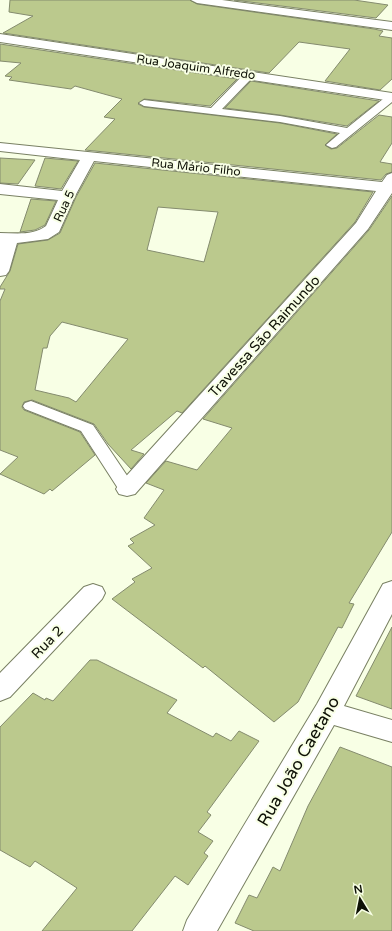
<svg xmlns="http://www.w3.org/2000/svg" width="392" height="931" font-family="'Varela Round',sans-serif">
<style>
.building{fill:#bbc98d;stroke:#848b6e;fill-rule:evenodd}
.lines{fill:none;stroke-linecap:round;stroke-linejoin:round}
.lane-casing{stroke:#798063;stroke-width:2}
.street-casing{stroke:#798063;stroke-width:2}
.lane{fill:#fff;fill-rule:evenodd}
.street{fill:#fff;fill-rule:evenodd}
.labels{text-anchor:middle;stroke-width:4;stroke-linejoin:round;paint-order:stroke}
.far-street-label{font-size:12px;fill:#0e1106;stroke:#f8ffe5}
.street-label{font-size:14px;fill:#0e1106;stroke:#f8ffe5}
.near-street-label{font-size:17px;fill:#0e1106;stroke:#f8ffe5}
</style>
<rect width="100%" height="100%" fill="#f8ffe5"/>
<!-- building -->
<path class="building" d="M 10,0 L 190,0 L 197,4 L 374,29 L 383,31 L 379,36 L 392,38 L 392,79 L 380,90 L 325,81 L 350,49 L 299,42 L 269,73 L 3,33 L 33,16 L 9,12 Z
M 234,0 L 354,0 L 388,5 L 376,18 Z
M 0,44 L 237,79 L 210,106 L 144,99 L 138,104 L 144,107 L 280,123 L 337,134 L 325,145 L 331,149 L 337,148 L 379,115 L 392,117 L 392,143 L 380,162 L 392,164 L 392,172 L 386,174 L 381,180 L 85,150 L 115,119 L 104,117 L 122,99 L 75,86 L 71,89 L 9,80 L 12,77 L 5,76 L 21,63 L 0,61 Z
M 251,81 L 379,101 L 347,126 L 280,115 L 225,108 Z
M 0,158 L 35,160 L 18,184 L 0,183 Z
M 45,158 L 78,161 L 61,189 L 35,186 Z
M 95,163 L 373,192 L 355,222 L 182,413 L 177,411 L 131,450 L 144,454 L 131,469 L 108,444 L 94,424 L 32,400 L 24,402 L 22,407 L 24,410 L 80,432 L 95,455 L 52,491 L 50,489 L 44,494 L 0,474 L 18,457 L 0,450 L 0,301 L 5,289 L 0,289 L 0,287 L 10,271 L 18,244 L 48,240 L 60,233 L 76,197 ZM 158,207 L 218,212 L 204,262 L 147,250 ZM 62,322 L 128,339 L 76,402 L 69,398 L 35,390 L 43,348 L 47,348 L 50,336 Z
M 392,196 L 392,532 L 349,603 L 354,604 L 342,628 L 338,627 L 298,702 L 274,722 L 205,666 L 203,668 L 112,599 L 135,582 L 132,579 L 152,568 L 128,546 L 134,543 L 130,539 L 155,525 L 144,518 L 164,490 L 146,483 L 166,461 L 197,470 L 232,428 L 203,419 L 369,230 Z
M 31,199 L 56,201 L 45,225 L 35,230 L 20,232 Z
M 392,627 L 392,709 L 356,696 Z
M 90,660 L 97,660 L 177,700 L 167,713 L 213,737 L 216,733 L 231,741 L 239,731 L 259,741 L 207,812 L 211,815 L 198,832 L 213,841 L 204,853 L 208,856 L 188,885 L 175,876 L 132,931 L 42,931 L 77,888 L 35,861 L 30,867 L 0,850 L 0,727 L 33,693 L 45,700 L 46,698 L 53,701 Z
M 340,747 L 392,767 L 392,931 L 254,931 L 235,923 L 249,895 L 257,898 L 273,867 L 280,871 L 308,806 Z"/>
<g class="lines">
<!-- lane casing -->
<g class="lane-casing">
<path id="lane" d="M 249,72 L 253,73 L 254,75 L 253,77 L 222,109 L 280,116 L 347,128 L 388,95 L 392,94 L 392,102 L 336,147 L 332,148 L 326,145 L 340,133 L 280,122 L 144,106 L 139,103 L 144,100 L 211,108 L 245,73 Z
M 31,401 L 93,425 L 136,489 L 133,493 L 127,495 L 121,493 L 81,431 L 25,409 L 23,406 L 25,403 Z"/>
</g>
<!-- street casing -->
<g class="street-casing">
<path id="street" d="M 191,0 L 222,0 L 392,22 L 392,30 L 197,3 Z
M 0,34 L 392,93 L 392,101 L 0,42 Z
M 0,143 L 382,182 L 387,175 L 392,173 L 392,193 L 368,229 L 135,494 L 127,496 L 119,494 L 116,489 L 119,484 L 356,223 L 376,191 L 94,161 L 75,196 L 59,232 L 48,239 L 17,243 L 9,271 L 6,275 L 0,276 L 0,233 C 15,233 33,236 46,226 L 58,200 L 0,194 L 0,184 L 62,191 L 80,160 L 0,151 Z
M 392,581 L 392,614 L 344,706 L 392,720 L 392,742 L 334,725 L 217,931 L 183,931 L 187,920 L 317,704 L 383,584 Z
M 93,584 L 102,587 L 105,593 L 102,599 L 10,697 L 0,701 L 0,673 L 84,587 Z"/>
</g>
<!-- lane -->
<use href="#lane" class="lane"/>
<!-- street -->
<use href="#street" class="street"/>
</g>
<g class="labels">
<!-- far-street labels -->
<g class="far-street-label">
<text transform="translate(196 67) rotate(8)" y="4">Rua Joaquim Alfredo</text>
<text transform="translate(196 167) rotate(6)" y="4">Rua Mário Filho</text>
<text transform="translate(64 206) rotate(-65)" y="4">Rua 5</text>
</g>
<!-- street labels -->
<g class="street-label">
<text transform="translate(264 336) rotate(-48)" y="5">Travessa São Raimundo</text>
<text transform="translate(47 642) rotate(-46)" y="5">Rua 2</text>
</g>
<!-- near-street labels -->
<g class="near-street-label">
<text transform="translate(298 761) rotate(-60)" y="6">Rua João Caetano</text>
</g>
</g>
<!-- north arrow -->
<g transform="translate(360 899) rotate(350)" stroke="#f8ffe5" stroke-width="3" paint-order="stroke">
<path d="M0-3L7 15L0 10L-7 15Z" fill="#0e1106"/>
<text y="-6" font-size="11" font-weight="bold" text-anchor="middle" fill="#0e1106">N</text>
</g>
</svg>
